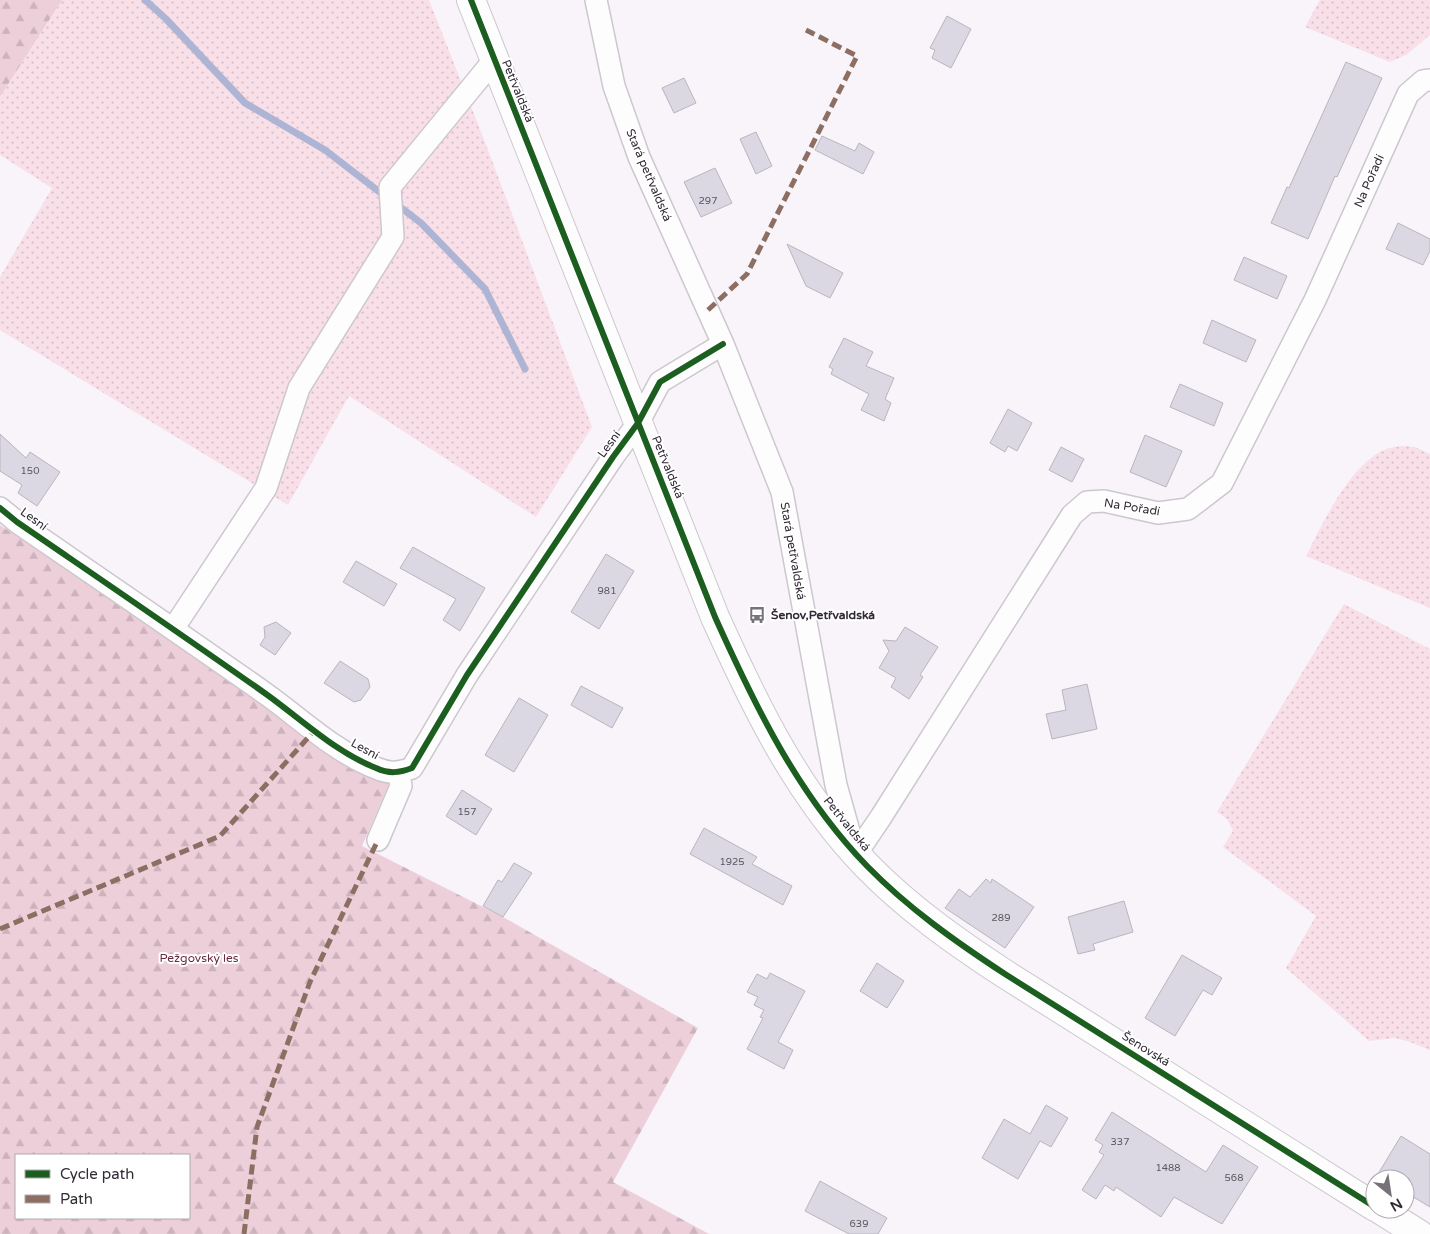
<svg xmlns="http://www.w3.org/2000/svg" width="1430" height="1234" font-family="'Varela Round',sans-serif">
<style>
.grass{fill:url(#grass-dots)}
.forest{fill:url(#forest-firs);fill-rule:evenodd}
.lines{fill:none;stroke-linecap:round;stroke-linejoin:round}
.stream{stroke:#adb4d4;stroke-width:7}
.building{fill:#dbd8e3;stroke:#b8b5be}
.minor-casing{stroke:#cdc7cf;stroke-width:24}
.secondary-casing{stroke:#cdc7cf;stroke-width:30}
.minor{stroke:#fefdfe;stroke-width:21}
.secondary{stroke:#fefdfe;stroke-width:28}
.quiet{stroke:#8d6e63;stroke-width:5;stroke-dasharray:10 5;stroke-linecap:butt}
.cycleway-casing{stroke:#fff;stroke-width:9}
.cycleway{stroke:#1b5e20;stroke-width:6}
.labels{text-anchor:middle;stroke-width:4;stroke-linejoin:round;paint-order:stroke}
.number-label{font-size:10px;fill:#5c5660}
.street-label{font-size:12px;fill:#322a35;stroke:#fff}
.poi-label{font-size:12px;font-weight:bold;fill:#322a35;stroke:#fff;text-anchor:start}
.park-label{font-size:12px;fill:#692b41;stroke:#fff}
</style>
<defs>
<pattern id="grass-dots" width="8" height="8" patternUnits="userSpaceOnUse" patternTransform="scale(1.25)"><rect width="8" height="8" fill="#f9dfe8"/><path d="M2 2h.1M6 6h.1" fill="none" stroke="#d6c0c8" stroke-width="1.8" stroke-linecap="round"/></pattern>
<pattern id="forest-firs" width="22" height="20" patternUnits="userSpaceOnUse" patternTransform="scale(1.25)"><rect width="22" height="20" fill="#edcfda"/><path d="M5 1l3.5 6h-7zM16 11l3.5 6h-7z" fill="#ccb2bc"/></pattern>
</defs>
<rect width="100%" height="100%" fill="#f8f4fa"/>
<!-- grass -->
<path class="grass" d="M 62,0 L 429,0 L 485,142 L 592,427 L 536,517 L 349,396 L 288,505 L 0,330 L 0,277 L 52,188 L 0,155 L 0,97 Z
M 1320,0 L 1430,0 L 1430,35 L 1406,55 L 1390,62 L 1305,27 Z
M 1403,446 L 1415,447 L 1430,454 L 1430,608 L 1306,556 C 1323,523 1347,471 1380,452 C 1387,448 1395,447 1403,446 Z
M 1344,604 L 1430,649 L 1430,1050 L 1410,1042 L 1395,1038 L 1369,1041 L 1286,968 L 1316,916 L 1223,847 L 1233,831 L 1227,819 L 1217,812 Z"/>
<!-- forest -->
<path class="forest" d="M 0,0 L 62,0 L 0,97 Z
M 0,525 L 389,784 L 362,846 L 503,917 L 698,1028 L 613,1182 L 709,1234 L 0,1234 ZM 16,1155 L 189,1155 L 189,1218 L 16,1218 Z"/>
<g class="lines">
<!-- stream -->
<path class="stream" d="M 145,0 L 166,19 L 245,103 L 325,150 L 386,197
M 395,203 L 421,223 L 485,289 L 525,369"/>
</g>
<!-- building -->
<path class="building" d="M 947,16 L 971,29 L 951,68 L 932,58 L 935,50 L 930,48 Z
M 1346,62 L 1382,78 L 1337,177 L 1335,176 L 1308,239 L 1271,223 L 1287,187 L 1289,188 Z
M 684,78 L 696,103 L 674,113 L 662,88 Z
M 756,132 L 772,166 L 756,174 L 740,139 Z
M 822,136 L 855,151 L 859,143 L 874,152 L 863,174 L 815,150 Z
M 715,168 L 732,203 L 701,217 L 684,182 Z
M 1398,223 L 1430,239 L 1430,251 L 1423,265 L 1386,249 Z
M 787,244 L 843,273 L 830,298 L 806,286 Z
M 1244,257 L 1287,276 L 1277,299 L 1234,280 Z
M 1212,320 L 1256,340 L 1246,362 L 1203,343 Z
M 844,338 L 873,352 L 866,366 L 894,378 L 885,399 L 891,403 L 884,421 L 861,410 L 869,394 L 831,374 L 833,369 L 829,367 Z
M 1180,384 L 1223,403 L 1214,426 L 1170,407 Z
M 1008,409 L 1032,423 L 1017,451 L 1008,446 L 1005,452 L 990,443 Z
M 0,434 L 26,458 L 30,452 L 60,472 L 37,506 L 18,493 L 22,485 L 0,471 Z
M 1145,435 L 1182,451 L 1166,487 L 1130,472 Z
M 1061,447 L 1084,459 L 1072,482 L 1049,470 Z
M 413,547 L 485,588 L 460,631 L 443,620 L 456,599 L 400,568 Z
M 606,554 L 634,571 L 599,629 L 571,612 Z
M 356,561 L 397,584 L 384,606 L 343,582 Z
M 276,622 L 291,633 L 275,655 L 260,645 L 265,637 L 264,627 Z
M 905,627 L 938,647 L 920,675 L 923,677 L 909,699 L 891,687 L 896,678 L 879,668 L 889,651 L 883,640 L 896,641 Z
M 340,661 L 368,679 L 370,687 L 361,700 L 354,702 L 324,683 Z
M 1087,684 L 1097,729 L 1052,739 L 1046,714 L 1066,710 L 1062,690 Z
M 581,686 L 623,708 L 612,728 L 571,705 Z
M 519,698 L 548,715 L 514,772 L 485,755 Z
M 462,790 L 492,809 L 476,835 L 446,816 Z
M 704,828 L 757,857 L 752,864 L 792,886 L 783,905 L 690,854 Z
M 514,863 L 532,873 L 503,917 L 483,906 L 498,880 L 502,882 Z
M 986,879 L 991,883 L 992,879 L 1034,907 L 1005,948 L 945,908 L 959,889 L 970,897 Z
M 1124,901 L 1133,932 L 1093,944 L 1095,950 L 1078,954 L 1068,917 Z
M 1182,955 L 1222,978 L 1212,995 L 1203,990 L 1175,1036 L 1145,1018 Z
M 877,963 L 904,981 L 887,1008 L 860,991 Z
M 770,973 L 805,991 L 778,1042 L 793,1050 L 784,1069 L 747,1049 L 763,1018 L 760,1017 L 764,1010 L 754,1005 L 758,997 L 747,992 L 757,974 L 767,979 Z
M 1046,1105 L 1068,1118 L 1051,1147 L 1040,1141 L 1018,1179 L 982,1158 L 1004,1119 L 1030,1134 Z
M 1112,1112 L 1206,1172 L 1223,1145 L 1258,1167 L 1222,1224 L 1174,1197 L 1161,1217 L 1116,1187 L 1114,1191 L 1105,1185 L 1096,1199 L 1082,1190 L 1104,1155 L 1099,1152 L 1103,1145 L 1095,1140 Z
M 1401,1136 L 1430,1154 L 1430,1207 L 1405,1192 L 1405,1179 L 1375,1179 Z
M 820,1181 L 887,1218 L 878,1234 L 849,1234 L 805,1211 Z"/>
<g class="lines">
<!-- minor casing -->
<g class="minor-casing">
<path id="minor" d="M 596,0 L 614,86 L 639,157 L 723,344 L 782,492 L 836,785 L 854,849
M 0,508 L 17,522 C 100,579 184,636 266,694 C 301,719 335,752 376,768 C 389,774 399,773 412,768 L 467,675 L 613,457 L 638,423 L 660,382 L 723,344
M 173,629 L 266,488 L 299,388 L 393,237 L 390,187 L 494,60
M 378,840 L 401,786 L 399,773
M 856,854 L 881,817 L 1072,515 L 1087,502 L 1104,501 L 1158,513 L 1188,509 L 1222,483 L 1315,300 L 1408,94 L 1423,81 L 1430,80"/>
</g>
<!-- secondary casing -->
<g class="secondary-casing">
<path id="secondary" d="M 471,0 L 715,617 C 755,706 798,795 867,866 C 908,908 956,942 1005,974 L 1375,1207
M 1379,1209 L 1419,1234"/>
</g>
<!-- minor -->
<use href="#minor" class="minor"/>
<!-- secondary -->
<use href="#secondary" class="secondary"/>
<!-- quiet -->
<path class="quiet" d="M 708,310 L 747,274 L 857,56 L 806,30
M 0,929 L 220,836 L 314,731
M 244,1234 L 257,1127 L 310,982 L 378,840"/>
<!-- cycleway casing -->
<g class="cycleway-casing">
<path id="cycleway" d="M 471,0 L 715,617 C 755,706 798,795 867,866 C 908,908 956,942 1005,974 L 1375,1207
M 0,508 L 17,522 C 100,579 184,636 266,694 C 301,719 335,752 376,768 C 389,774 399,773 412,768 L 467,675 L 613,457 L 638,423 L 660,382 L 723,344"/>
</g>
<!-- cycleway -->
<use href="#cycleway" class="cycleway"/>
</g>
<!-- icons -->
<defs>
<g id="bus-bare" transform="scale(1.35)"><path d="M-5-6H5V4H4V6H2V4H-2V6H-4V4H-5ZM-3.5-4V0h7V-4ZM-3.5 1.2v1.5H-2V1.2ZM2 1.2v1.5H3.5V1.2Z" fill="#77717a" stroke="#fff" stroke-width="2.5" paint-order="stroke"/></g>
</defs>
<g fill-rule="evenodd">
<use href="#bus-bare" x="757" y="615"/>
</g>
<g class="labels">
<!-- number labels -->
<g class="number-label">
<text x="708" y="204">297</text>
<text x="30" y="474">150</text>
<text x="607" y="594">981</text>
<text x="467" y="815">157</text>
<text x="732" y="865">1925</text>
<text x="1001" y="921">289</text>
<text x="1120" y="1145">337</text>
<text x="1168" y="1171">1488</text>
<text x="1234" y="1181">568</text>
<text x="859" y="1227">639</text>
</g>
<!-- street labels -->
<g class="street-label">
<text transform="translate(518 91) rotate(68)" y="4">Petřvaldská</text>
<text transform="translate(649 175) rotate(67)" y="4">Stará petřvaldská</text>
<text transform="translate(1369 181) rotate(-66)" y="4">Na Pořadí</text>
<text transform="translate(609 444) rotate(-54)" y="4">Lesní</text>
<text transform="translate(668 467) rotate(68)" y="4">Petřvaldská</text>
<text transform="translate(1132 507) rotate(9)" y="4">Na Pořadí</text>
<text transform="translate(34 519) rotate(36)" y="4">Lesní</text>
<text transform="translate(793 551) rotate(80)" y="4">Stará petřvaldská</text>
<text transform="translate(365 749) rotate(29)" y="4">Lesní</text>
<text transform="translate(847 824) rotate(51)" y="4">Petřvaldská</text>
<text transform="translate(1146 1049) rotate(32)" y="4">Šenovská</text>
</g>
<!-- poi labels -->
<g class="poi-label">
<text x="771" y="619">Šenov,Petřvaldská</text>
</g>
<!-- park labels -->
<g class="park-label">
<text x="199" y="962">Pežgovský les</text>
</g>
</g>
<!-- legend -->
<rect x="15" y="1154" width="175" height="65" fill="#ffffff" stroke="#adaaae"/>
<rect x="25" y="1170" width="25" height="8" fill="#1b5e20" stroke="#adaaae"/>
<text x="60" y="1179" font-size="15" fill="#322a35">Cycle path</text>
<rect x="25" y="1195" width="25" height="8" fill="#8d6e63" stroke="#adaaae"/>
<text x="60" y="1204" font-size="15" fill="#322a35">Path</text>
<!-- north arrow -->
<g transform="translate(1390 1194) rotate(150)"><circle r="24" fill="#ffffff" stroke="#adaaae"/>
<path d="M0-4L9 19L0 12L-9 19Z" fill="#77717a"/>
<text y="-8" font-size="14" font-weight="bold" text-anchor="middle" fill="#322a35">N</text>
</g>
</svg>
